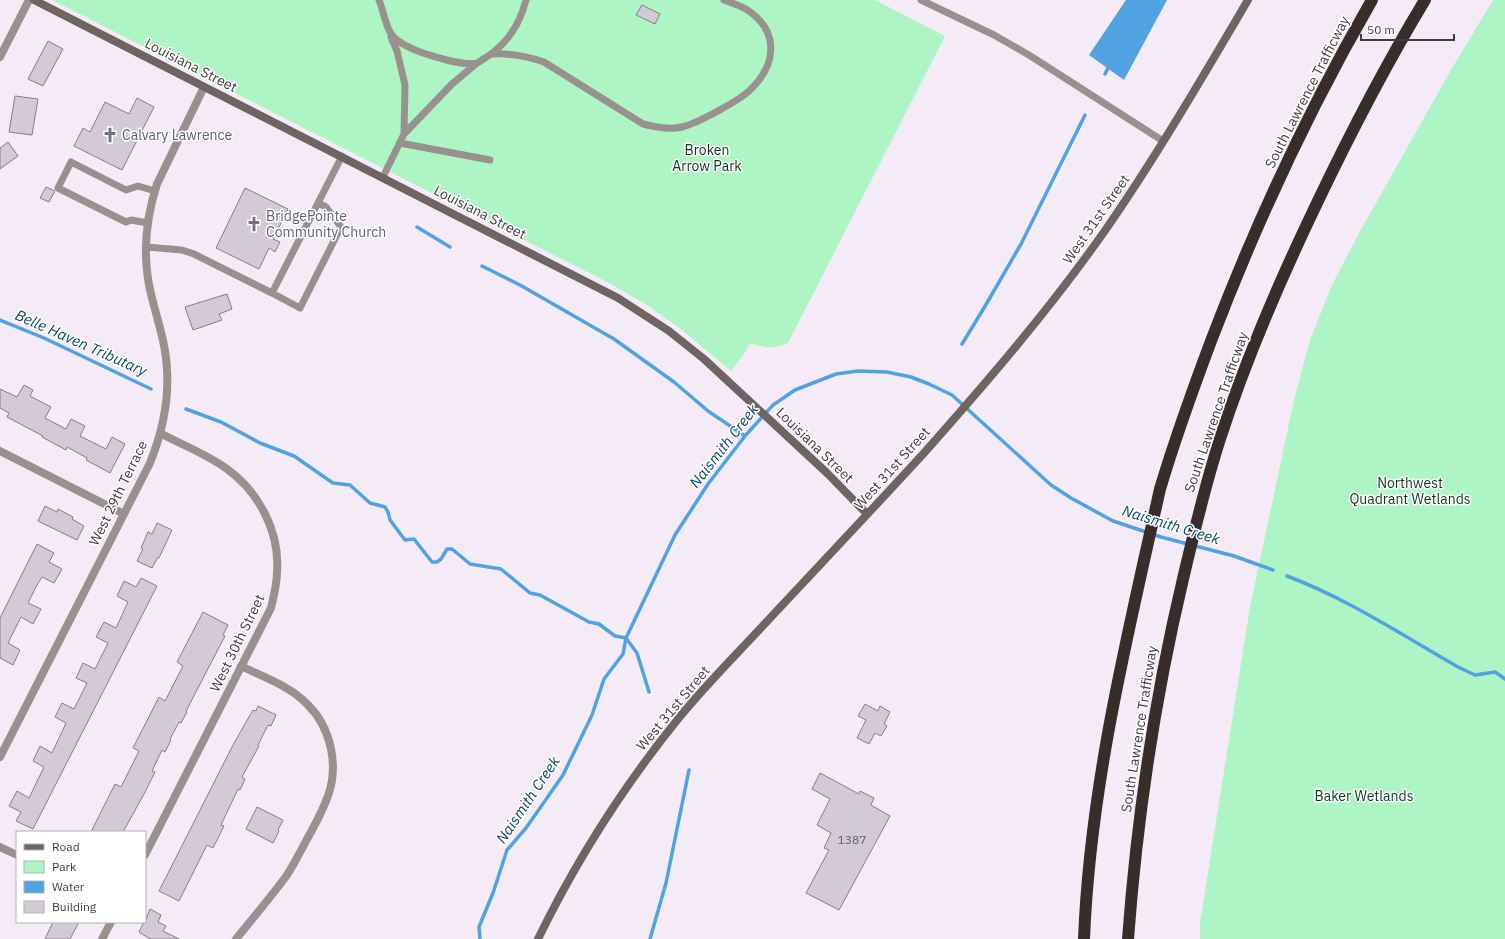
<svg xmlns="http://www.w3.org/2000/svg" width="1505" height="939" font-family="'IBM Plex Sans',sans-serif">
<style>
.green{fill:#adf5c4}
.water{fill:#50a2e3}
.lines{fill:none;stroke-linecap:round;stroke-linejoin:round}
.stream{stroke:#50a2e3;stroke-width:3.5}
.building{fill:#d2cad5;stroke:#857d87}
.lane{stroke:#989190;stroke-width:7}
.street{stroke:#989190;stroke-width:8}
.secondary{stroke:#6e6563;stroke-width:8}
.highway{stroke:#392d2b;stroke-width:12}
.labels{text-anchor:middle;stroke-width:3;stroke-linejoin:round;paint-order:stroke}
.number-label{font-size:12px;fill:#645f65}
.street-label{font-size:14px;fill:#3f3b40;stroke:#fff}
.worship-label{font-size:14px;fill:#5b616d;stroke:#fff;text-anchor:start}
.park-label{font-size:14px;fill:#0d361e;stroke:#fff}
.water-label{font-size:15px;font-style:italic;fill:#054671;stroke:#fff}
</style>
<rect width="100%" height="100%" fill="#f4ebf7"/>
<!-- green -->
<path class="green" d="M 52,0 L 875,0 L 945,36 L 788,343 C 772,349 766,348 750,343 L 746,351 L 731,371 L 682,330 L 647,305 L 609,283 Z
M 1493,0 L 1505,0 L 1505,939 L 1200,939 L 1200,923 L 1250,607 L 1294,400 L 1310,340 L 1332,285 L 1359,233 L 1451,70 Z"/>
<!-- water -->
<path class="water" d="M 1126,0 L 1167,0 L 1124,80 L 1089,55 Z"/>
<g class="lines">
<!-- stream -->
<path class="stream" d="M 1105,74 L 1109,66
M 417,227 L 450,247
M 482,266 L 520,285 L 614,339 L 674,382 L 708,411 L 745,436
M 0,320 L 44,338 L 151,389
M 962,344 L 984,308 L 1021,244 L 1085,115
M 186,409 L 221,422 L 260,443 L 294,456 L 333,483 L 350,485 L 370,503 L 385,507 L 388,512 L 390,520 L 405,540 L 414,539 L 432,562 L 437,562 L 441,559 L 447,549 L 452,549 L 470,564 L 501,569 L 530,593 L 540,595 L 589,622 L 599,624 L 615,636 L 626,638 L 637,653 L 649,692
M 1287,576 C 1348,599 1402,635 1458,667 L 1475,675 L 1495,672 L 1505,679
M 480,939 L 479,927 L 493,893 L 507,850 L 526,828 L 563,775 L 592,715 L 604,679 L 623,654 L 626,638 L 675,535 L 708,484 L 745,436 L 773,405 L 795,390 L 836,374 L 858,371 L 887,372 L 911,377 L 929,384 L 952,395 L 1051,485 L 1071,498 L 1113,521 L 1161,537 L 1234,556 L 1273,570
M 650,939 L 666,883 L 689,770"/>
</g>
<!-- building -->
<path class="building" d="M 642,5 L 660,14 L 655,24 L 636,15 Z
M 48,41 L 63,49 L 43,86 L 28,79 Z
M 15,96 L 38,99 L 32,135 L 9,132 Z
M 137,98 L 154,107 L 122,170 L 74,146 L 83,128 L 90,132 L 105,102 L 129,114 Z
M 8,142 L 18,156 L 0,169 L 0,148 Z
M 46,187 L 55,191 L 49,202 L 40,198 Z
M 245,188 L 288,209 L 273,239 L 280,242 L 275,252 L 269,248 L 259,269 L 216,248 Z
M 227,294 L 232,309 L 219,314 L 222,320 L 193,330 L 185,307 Z
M 24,385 L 33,390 L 30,396 L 51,407 L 45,418 L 66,429 L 71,419 L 85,426 L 80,436 L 106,449 L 112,437 L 125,444 L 110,473 L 86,460 L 87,458 L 67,447 L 66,450 L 42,437 L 43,436 L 7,417 L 9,413 L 0,408 L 0,389 L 17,397 Z
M 45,506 L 57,512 L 58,509 L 73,517 L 72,519 L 84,526 L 77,540 L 38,521 Z
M 157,523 L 172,530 L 159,558 L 158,557 L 152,568 L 137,561 L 143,549 L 141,548 L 148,532 L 152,534 Z
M 37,544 L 54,553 L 49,562 L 62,569 L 54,583 L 42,577 L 37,585 L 28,603 L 41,609 L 33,624 L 21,617 L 8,643 L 20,650 L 13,665 L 0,658 L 0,618 Z
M 141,578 L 157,586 L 33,829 L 16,821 L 21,812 L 9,806 L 17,791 L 29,798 L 44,767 L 33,761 L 40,746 L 52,753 L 66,723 L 55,717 L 62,703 L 74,709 L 87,683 L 76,678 L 83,663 L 95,669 L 108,643 L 96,637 L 104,622 L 116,628 L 128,602 L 117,596 L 124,581 L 136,587 Z
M 203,612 L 228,625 L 223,635 L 225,636 L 186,711 L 187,712 L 181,723 L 179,722 L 170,739 L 171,740 L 165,752 L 162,750 L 152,771 L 155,772 L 144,794 L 123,832 L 91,832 L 115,784 L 121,787 L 139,751 L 133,748 L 159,697 L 165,701 L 183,666 L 177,662 Z
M 865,704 L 878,711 L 880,706 L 890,712 L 884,724 L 887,726 L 881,736 L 875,733 L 869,744 L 857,738 L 866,720 L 858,716 Z
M 258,706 L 276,715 L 271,726 L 268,725 L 258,745 L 259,746 L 242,777 L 245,779 L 240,790 L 238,789 L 221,825 L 224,826 L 213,848 L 207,845 L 179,901 L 159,891 L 233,745 L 253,710 L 256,711 Z
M 820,773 L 859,794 L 860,791 L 874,798 L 871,805 L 890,816 L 839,910 L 806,893 L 829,850 L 824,848 L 831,833 L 817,825 L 830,799 L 812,789 Z
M 257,807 L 283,820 L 278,830 L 279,831 L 273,843 L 246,829 Z
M 150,909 L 161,915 L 158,922 L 166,926 L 163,931 L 179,939 L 150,939 L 139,932 L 144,922 L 145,922 Z
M 53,922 L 79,922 L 70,939 L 45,939 Z"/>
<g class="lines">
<!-- lane -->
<path class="lane" d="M 379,0 C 383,10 385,23 390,32 C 396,43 414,50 426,54 C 439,58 463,66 477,63 C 479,62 482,60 485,58 C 506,45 520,24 526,0
M 921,0 L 994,35 L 1029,55 L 1163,141
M 391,37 L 397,51 L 405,85 L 404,134
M 492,54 C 511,53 526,56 544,62 L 643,124 C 656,127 669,130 682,127 C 694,124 705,118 716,112 C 727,106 739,100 749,91 C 775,67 781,34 749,11 C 742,6 732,3 724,0
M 400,143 L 490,160
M 383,177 L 404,134 L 452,84 L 477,63
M 148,223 L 131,220 L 126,222 L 58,188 L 71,162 L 126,190 L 138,186 L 155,191
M 146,247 L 182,250 L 194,254 L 272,293 L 342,156
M 272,293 L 300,308 L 341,227 L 326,207 L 318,203"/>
<!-- street -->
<path class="street" d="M 0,57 L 29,0
M 0,451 L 124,514
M 0,757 L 150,463 C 162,433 169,402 167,370 C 166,345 158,322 152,298 C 142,260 145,221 157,184 L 204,87
M 0,847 L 17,855
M 145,855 L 271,608 C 274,596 277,584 277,572 C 280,532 259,492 227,469 C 207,454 182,445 160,433
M 102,939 L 111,922
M 236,939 C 253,918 271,897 287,875 C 296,861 303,846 311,832 C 317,821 323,809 328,796 C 339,765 331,727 307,704 C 290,686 263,677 241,666"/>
<!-- secondary -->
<path class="secondary" d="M 34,0 L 618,298 L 669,331 L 704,359 L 827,473 L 867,514
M 538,939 C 576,861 623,787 678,719 C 703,688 731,660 758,631 C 813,572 869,513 924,453 C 987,382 1049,310 1104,232 C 1156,157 1202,78 1248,0"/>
<!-- highway -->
<path class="highway" d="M 1084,939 C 1090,786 1127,638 1160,489 C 1175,439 1193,389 1211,341 C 1256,223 1309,109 1372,0
M 1128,939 C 1137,817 1155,697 1183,579 C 1194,532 1205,485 1220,439 C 1246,358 1280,280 1317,203 C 1350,134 1385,66 1425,0"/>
</g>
<!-- icons -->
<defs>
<g id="church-bare" transform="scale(1.2)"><path d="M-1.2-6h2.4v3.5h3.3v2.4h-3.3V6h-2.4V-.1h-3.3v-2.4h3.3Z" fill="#6b7280" stroke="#fff" stroke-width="2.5" paint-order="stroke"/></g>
</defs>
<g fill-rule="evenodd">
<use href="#church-bare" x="110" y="135"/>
<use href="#church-bare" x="254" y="224"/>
</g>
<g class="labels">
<!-- number labels -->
<g class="number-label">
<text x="852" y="844">1387</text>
</g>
<!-- street labels -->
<g class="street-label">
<text transform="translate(191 65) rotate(27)" y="5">Louisiana Street</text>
<text transform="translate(1307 92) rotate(-63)" y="5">South Lawrence Trafficway</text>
<text transform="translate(480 212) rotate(27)" y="5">Louisiana Street</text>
<text transform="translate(1096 219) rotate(-55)" y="5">West 31st Street</text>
<text transform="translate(1216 412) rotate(-71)" y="5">South Lawrence Trafficway</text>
<text transform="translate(815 445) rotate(44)" y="5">Louisiana Street</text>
<text transform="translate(892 468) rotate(-48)" y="5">West 31st Street</text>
<text transform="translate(118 493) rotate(-64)" y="5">West 29th Terrace</text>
<text transform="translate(237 643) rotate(-64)" y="5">West 30th Street</text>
<text transform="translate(673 708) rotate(-50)" y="5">West 31st Street</text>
<text transform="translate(1139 729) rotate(-81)" y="5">South Lawrence Trafficway</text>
</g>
<!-- worship labels -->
<g class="worship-label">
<text x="122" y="140">Calvary Lawrence</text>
<text x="266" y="221">BridgePointe<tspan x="266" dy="16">Community Church</tspan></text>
</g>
<!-- park labels -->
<g class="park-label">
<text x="707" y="155">Broken<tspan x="707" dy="16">Arrow Park</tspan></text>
<text x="1410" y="488">Northwest<tspan x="1410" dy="16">Quadrant Wetlands</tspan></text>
<text x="1364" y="801">Baker Wetlands</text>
</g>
<!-- water labels -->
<g class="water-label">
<text transform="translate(81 343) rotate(24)" y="5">Belle Haven Tributary</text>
<text transform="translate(724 446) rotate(-52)" y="5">Naismith Creek</text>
<text transform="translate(1171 525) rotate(17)" y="5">Naismith Creek</text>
<text transform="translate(528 800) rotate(-56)" y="5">Naismith Creek</text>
</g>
</g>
<!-- legend -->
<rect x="16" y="831" width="130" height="92" fill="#ffffff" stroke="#b2b1b3"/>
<rect x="24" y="844" width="20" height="6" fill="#6e6563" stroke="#b2b1b3"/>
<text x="52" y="851" font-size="12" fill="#3f3b40">Road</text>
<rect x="24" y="861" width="20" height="12" fill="#adf5c4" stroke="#b2b1b3"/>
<text x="52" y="871" font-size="12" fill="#3f3b40">Park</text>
<rect x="24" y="881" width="20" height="12" fill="#50a2e3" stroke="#b2b1b3"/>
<text x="52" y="891" font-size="12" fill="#3f3b40">Water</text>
<rect x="24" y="901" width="20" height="12" fill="#d2cad5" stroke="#b2b1b3"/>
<text x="52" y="911" font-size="12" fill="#3f3b40">Building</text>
<!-- scale -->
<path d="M1361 34v6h93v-6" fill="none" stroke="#3f3b40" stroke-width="2"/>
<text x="1367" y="34" font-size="12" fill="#3f3b40" stroke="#ffffff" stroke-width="3" paint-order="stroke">50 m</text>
</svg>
